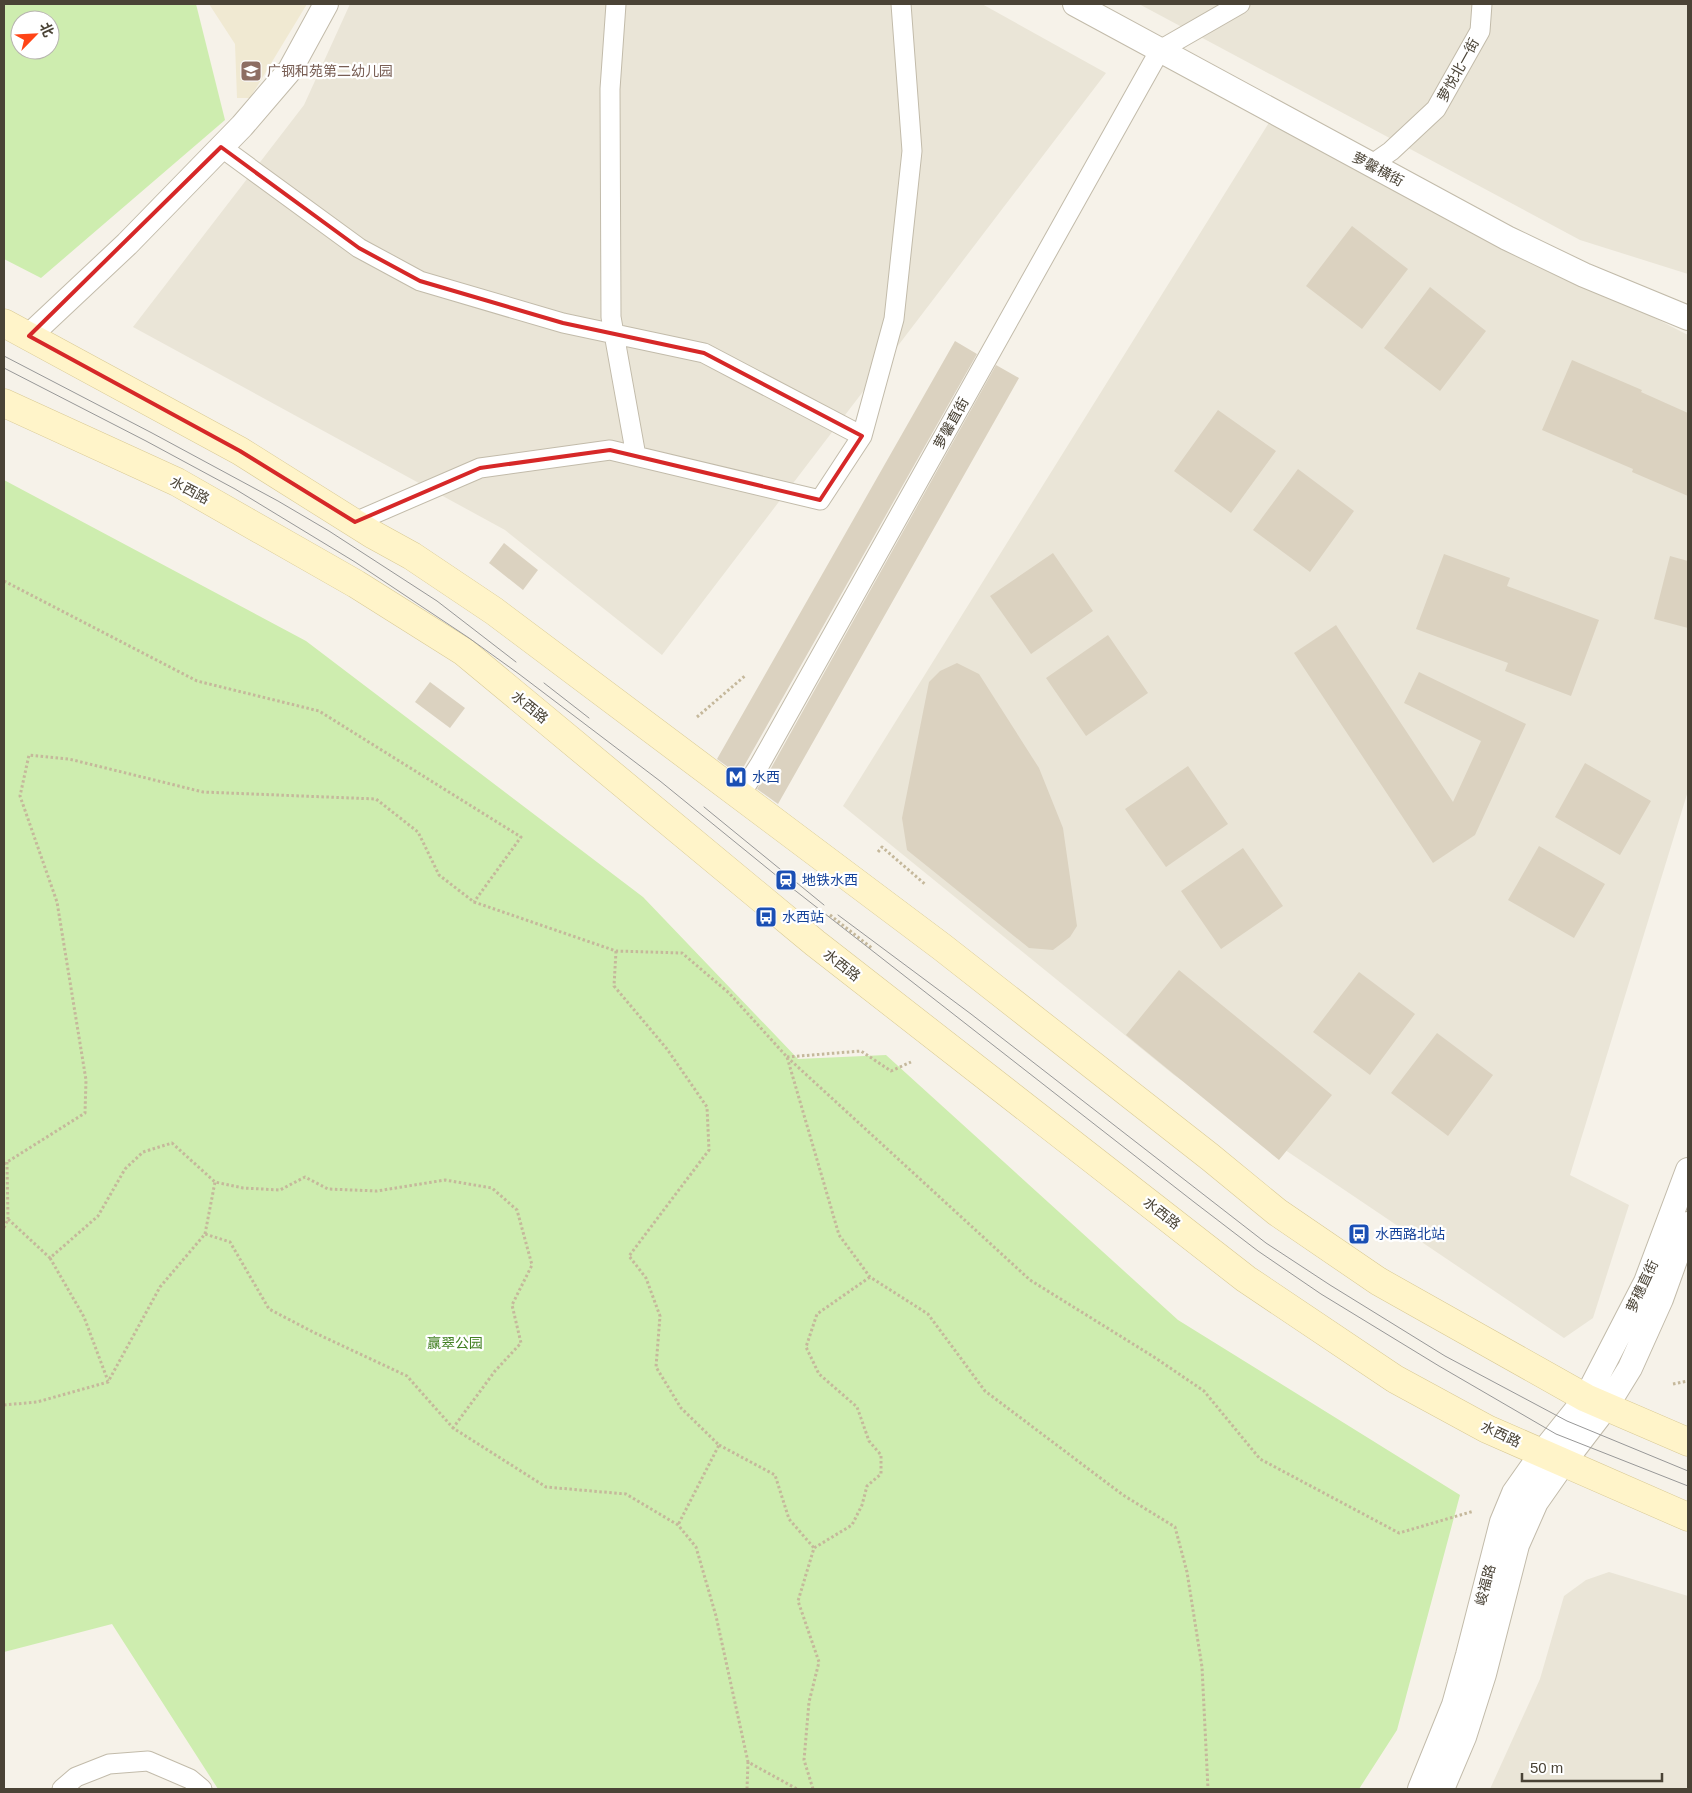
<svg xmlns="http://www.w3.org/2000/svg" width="1692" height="1793" font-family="Arial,'Noto Sans SC',sans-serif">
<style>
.residential{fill:#eae5d7}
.education{fill:#f0e9d2}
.green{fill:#ceedaf;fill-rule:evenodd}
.building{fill:#dbd2c0}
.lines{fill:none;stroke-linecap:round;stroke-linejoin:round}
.minor-casing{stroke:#c2bbaa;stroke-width:21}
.tertiary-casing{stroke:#c2bbaa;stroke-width:26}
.secondary-casing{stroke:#d9ca95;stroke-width:29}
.path{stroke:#c5b89b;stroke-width:3;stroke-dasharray:2.5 2.5;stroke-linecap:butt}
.minor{stroke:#fff;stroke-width:19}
.tertiary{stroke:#fff;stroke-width:24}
.secondary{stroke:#fff4c9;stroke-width:28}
.tram{stroke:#989898;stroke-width:1}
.marked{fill:none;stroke:#d62828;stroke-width:4;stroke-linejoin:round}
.labels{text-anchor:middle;stroke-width:4.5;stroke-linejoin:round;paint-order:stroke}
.street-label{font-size:14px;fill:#4a4336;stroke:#fff}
.education-label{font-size:14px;fill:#785e54;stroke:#fff;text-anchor:start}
.transit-label{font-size:14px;fill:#164399;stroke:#fff;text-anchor:start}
.park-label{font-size:14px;fill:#438124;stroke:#fff}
</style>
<rect width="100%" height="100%" fill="#f6f2e9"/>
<!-- residential -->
<path class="residential" d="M 350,4 L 982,4 L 1106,73 L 662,655 L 505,530 L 133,327 L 304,105 Z
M 1139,4 L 1688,4 L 1688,274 L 1580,240 Z
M 1270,121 L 1688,335 L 1688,791 L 1570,1175 L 1629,1205 L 1593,1318 L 1564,1338 L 1174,1075 L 843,806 Z
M 1609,1572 L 1688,1596 L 1688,1789 L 1490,1789 L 1540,1679 L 1564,1596 L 1586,1580 Z"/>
<!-- education -->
<path class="education" d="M 209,4 L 307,4 L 250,98 L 237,98 L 235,44 Z"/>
<!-- green -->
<path class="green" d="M 4,4 L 196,4 L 225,120 L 41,278 L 4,259 ZM 20,20 L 50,20 L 50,50 L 20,50 Z
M 4,480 L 306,641 L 643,897 L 798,1059 L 886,1055 L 1178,1320 L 1460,1495 L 1397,1730 L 1359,1789 L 218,1789 L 112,1624 L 4,1652 Z"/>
<!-- building -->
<path class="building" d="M 1352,226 L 1408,269 L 1362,329 L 1306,286 Z
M 1430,287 L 1486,331 L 1440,391 L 1384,348 Z
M 955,341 L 977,354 L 739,775 L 717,759 Z
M 1572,360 L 1642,390 L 1641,392 L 1688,413 L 1688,496 L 1632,472 L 1633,469 L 1542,430 Z
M 996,365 L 1019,378 L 778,804 L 757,789 L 770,770 Z
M 1218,410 L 1276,451 L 1231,513 L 1174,471 Z
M 1298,469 L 1354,511 L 1310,572 L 1253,530 Z
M 504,543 L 538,570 L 523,590 L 489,563 Z
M 1053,553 L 1093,611 L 1031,654 L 990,596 Z
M 1444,554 L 1510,578 L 1507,586 L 1599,620 L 1571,696 L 1505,671 L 1508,663 L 1416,629 Z
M 1670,556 L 1688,561 L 1688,628 L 1654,619 Z
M 1336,625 L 1453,802 L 1481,741 L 1404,703 L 1419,672 L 1526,724 L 1475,835 L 1433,863 L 1294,653 Z
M 1108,635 L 1148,693 L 1086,736 L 1046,678 Z
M 957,663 L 979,674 L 1039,768 L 1063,828 L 1077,926 L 1070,937 L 1053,950 L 1029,948 L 907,850 L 902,818 L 929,682 L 940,671 Z
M 430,682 L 465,708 L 450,728 L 415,702 Z
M 1585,763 L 1651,801 L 1620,855 L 1555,817 Z
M 1188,766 L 1228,824 L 1166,867 L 1125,809 Z
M 1539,846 L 1605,884 L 1574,938 L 1508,900 Z
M 1243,848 L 1283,906 L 1221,949 L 1181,891 Z
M 1179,970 L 1332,1095 L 1279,1160 L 1126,1035 Z
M 1359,972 L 1415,1014 L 1370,1075 L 1313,1032 Z
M 1437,1033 L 1493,1075 L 1448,1136 L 1391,1093 Z"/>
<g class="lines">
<!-- minor casing -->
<g class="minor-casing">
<path id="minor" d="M 616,4 L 610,89 L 611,317 L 636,456
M 221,147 L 359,248 L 420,281 L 563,323 L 704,353 L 862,436
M 1371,165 L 1391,151 L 1436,109 L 1480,31 L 1482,4
M 355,522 L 480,468 L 610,450 L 820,500 L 862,436 L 894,319 L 912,151 L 901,4
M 740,795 L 760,764 L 1160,50 L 1240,4
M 62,1789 L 76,1777 L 109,1764 L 148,1761 L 190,1779 L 202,1789"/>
</g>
<!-- tertiary casing -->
<g class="tertiary-casing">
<path id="tertiary" d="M 1075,4 L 1507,238 L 1584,275 L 1688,318
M 29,336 L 127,244 L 242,126 L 290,70 L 326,4
M 1420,1789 L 1454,1705 L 1468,1655 L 1502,1522 L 1514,1493 L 1542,1453 L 1586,1398 L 1646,1282 L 1688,1170
M 1442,1789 L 1464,1737 L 1484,1674 L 1517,1545 L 1536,1502 L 1564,1462 L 1606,1407 L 1630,1368 L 1661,1299 L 1688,1224"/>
</g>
<!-- secondary casing -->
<g class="secondary-casing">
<path id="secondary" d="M 4,323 L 240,451 L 372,534 L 412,556 L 494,611 L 942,947 L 1210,1157 L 1277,1212 L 1378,1281 L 1586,1398 L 1688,1442
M 4,403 L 177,482 L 356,584 L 464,652 L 815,943 L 1246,1279 L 1395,1379 L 1487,1429 L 1688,1517"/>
</g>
<!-- path -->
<path class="path" d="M 4,581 L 197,681 L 319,711 L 521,837 L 474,902
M 697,717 L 746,675
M 878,852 L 882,847 L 926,885
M 830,915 L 873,949
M 616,951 L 614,986 L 667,1049 L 707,1107 L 709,1150 L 629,1256 L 646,1278 L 660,1316 L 656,1367 L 681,1408 L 719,1445 L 678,1525
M 787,1057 L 1030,1280 L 1154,1357 L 1204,1391 L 1260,1459 L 1399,1533 L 1474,1511
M 787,1057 L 861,1051 L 891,1071 L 911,1062
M 7,1162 L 8,1219
M 4,1164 L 85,1113 L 86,1080 L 57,902 L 20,796 L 29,755 L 69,759 L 203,792 L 376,799 L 418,832 L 439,875 L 474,902 L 616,951 L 682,953 L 729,993 L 787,1057 L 839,1235 L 870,1277 L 928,1314 L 985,1391 L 1123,1495 L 1175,1527 L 1187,1572 L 1202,1667 L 1208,1789
M 4,1228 L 8,1219 L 50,1258 L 98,1216 L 125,1169 L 143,1152 L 172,1143 L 215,1182 L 243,1188 L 280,1190 L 305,1177 L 328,1189 L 377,1191 L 445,1180 L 492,1188 L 517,1210 L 532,1265 L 512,1305 L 521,1343 L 495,1371 L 453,1428
M 205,1234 L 215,1182
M 50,1258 L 84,1317 L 108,1381
M 1673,1384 L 1688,1381
M 4,1405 L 37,1402 L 108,1382 L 160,1287 L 205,1234 L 230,1242 L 269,1309 L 313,1332 L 407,1376 L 453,1428 L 546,1487 L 626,1494 L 678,1525 L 696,1547 L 716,1616 L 748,1762 L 797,1789
M 719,1445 L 775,1475 L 789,1519 L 814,1548
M 747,1789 L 748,1762
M 813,1789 L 804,1760 L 809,1702 L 819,1662 L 798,1601 L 814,1548 L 852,1525 L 862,1505 L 867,1486 L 881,1474 L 881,1455 L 869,1441 L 857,1407 L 819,1374 L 806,1347 L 817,1314 L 870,1277"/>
<!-- minor -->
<use href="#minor" class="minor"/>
<!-- tertiary -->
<use href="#tertiary" class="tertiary"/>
<!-- secondary -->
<use href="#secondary" class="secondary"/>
<!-- tram -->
<path class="tram" d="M 4,356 L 152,433 L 278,501 L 329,531 L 437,601 L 516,662
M 4,368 L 146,441 L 235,489 L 355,562 L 469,638 L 519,674 L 660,781 L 783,881 L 1194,1202 L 1258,1251 L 1321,1294 L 1439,1366 L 1556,1434 L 1688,1486
M 544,683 L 589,718
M 704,807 L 824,905
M 838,915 L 971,1014 L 1266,1243 L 1330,1285 L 1445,1356 L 1567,1421 L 1688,1471"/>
</g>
<!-- marked area -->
<path class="marked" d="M 221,147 L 359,248 L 420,281 L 563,323 L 704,353 L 862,436 L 820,500 L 610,450 L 480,468 L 355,522 L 240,451 L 29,336 Z"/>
<!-- icons -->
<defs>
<g id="school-square" transform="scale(1.125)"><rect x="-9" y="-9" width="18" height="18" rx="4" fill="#8d6e63" stroke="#fff"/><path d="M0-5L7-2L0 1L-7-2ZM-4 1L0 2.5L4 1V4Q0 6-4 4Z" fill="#fff"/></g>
<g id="metro-square" transform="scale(1.125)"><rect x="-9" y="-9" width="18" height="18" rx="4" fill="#1a4fb4" stroke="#fff"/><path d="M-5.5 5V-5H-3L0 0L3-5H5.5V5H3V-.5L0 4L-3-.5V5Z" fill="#fff"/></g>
<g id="station-square" transform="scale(1.125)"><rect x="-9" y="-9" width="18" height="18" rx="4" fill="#1a4fb4" stroke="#fff"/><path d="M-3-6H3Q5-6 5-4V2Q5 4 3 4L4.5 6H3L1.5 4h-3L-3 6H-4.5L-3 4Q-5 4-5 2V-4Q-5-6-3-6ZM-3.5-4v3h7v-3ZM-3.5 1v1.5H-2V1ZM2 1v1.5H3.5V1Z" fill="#fff"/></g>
<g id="bus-square" transform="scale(1.125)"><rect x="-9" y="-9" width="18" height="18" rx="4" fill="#1a4fb4" stroke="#fff"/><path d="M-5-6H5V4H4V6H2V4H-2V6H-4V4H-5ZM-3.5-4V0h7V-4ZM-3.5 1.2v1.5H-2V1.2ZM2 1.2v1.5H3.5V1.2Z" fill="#fff"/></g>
</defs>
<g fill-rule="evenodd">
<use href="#school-square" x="251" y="71"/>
<use href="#metro-square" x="736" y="777"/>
<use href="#station-square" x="786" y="880"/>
<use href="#bus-square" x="766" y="917"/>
<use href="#bus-square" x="1359" y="1234"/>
</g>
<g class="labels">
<!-- street labels -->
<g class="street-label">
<text transform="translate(1458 70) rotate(-61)" y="5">萝悦北一街</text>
<text transform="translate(1378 169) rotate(28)" y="5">萝馨横街</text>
<text transform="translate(951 423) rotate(-61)" y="5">萝馨直街</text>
<text transform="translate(190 490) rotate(28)" y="5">水西路</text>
<text transform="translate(530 707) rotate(39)" y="5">水西路</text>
<text transform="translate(842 965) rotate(38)" y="5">水西路</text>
<text transform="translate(1162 1213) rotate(38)" y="5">水西路</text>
<text transform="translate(1642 1286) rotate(-65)" y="5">萝穗直街</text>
<text transform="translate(1501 1434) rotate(25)" y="5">水西路</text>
<text transform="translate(1485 1585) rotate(-75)" y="5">峻福路</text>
</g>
<!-- education labels -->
<g class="education-label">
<text x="267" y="76">广钢和苑第二幼儿园</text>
</g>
<!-- transit labels -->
<g class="transit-label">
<text x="752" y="782">水西</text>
<text x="802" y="885">地铁水西</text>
<text x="782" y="922">水西站</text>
<text x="1375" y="1239">水西路北站</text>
</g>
<!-- park labels -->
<g class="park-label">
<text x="455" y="1348">赢翠公园</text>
</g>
</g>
<!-- border -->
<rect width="1692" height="1793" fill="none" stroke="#4a4336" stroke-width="10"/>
<!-- north arrow -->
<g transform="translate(35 35) rotate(66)"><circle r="24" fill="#ffffff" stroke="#b7b4af"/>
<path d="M0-4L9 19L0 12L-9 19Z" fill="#ff4416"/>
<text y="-8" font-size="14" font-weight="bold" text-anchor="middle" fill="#4a4336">北</text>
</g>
<!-- scale -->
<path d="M1522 1773v8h140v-8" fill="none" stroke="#4a4336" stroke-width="2.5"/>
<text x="1530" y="1773" font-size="15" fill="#4a4336" stroke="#ffffff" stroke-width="4" paint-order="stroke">50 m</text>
</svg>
